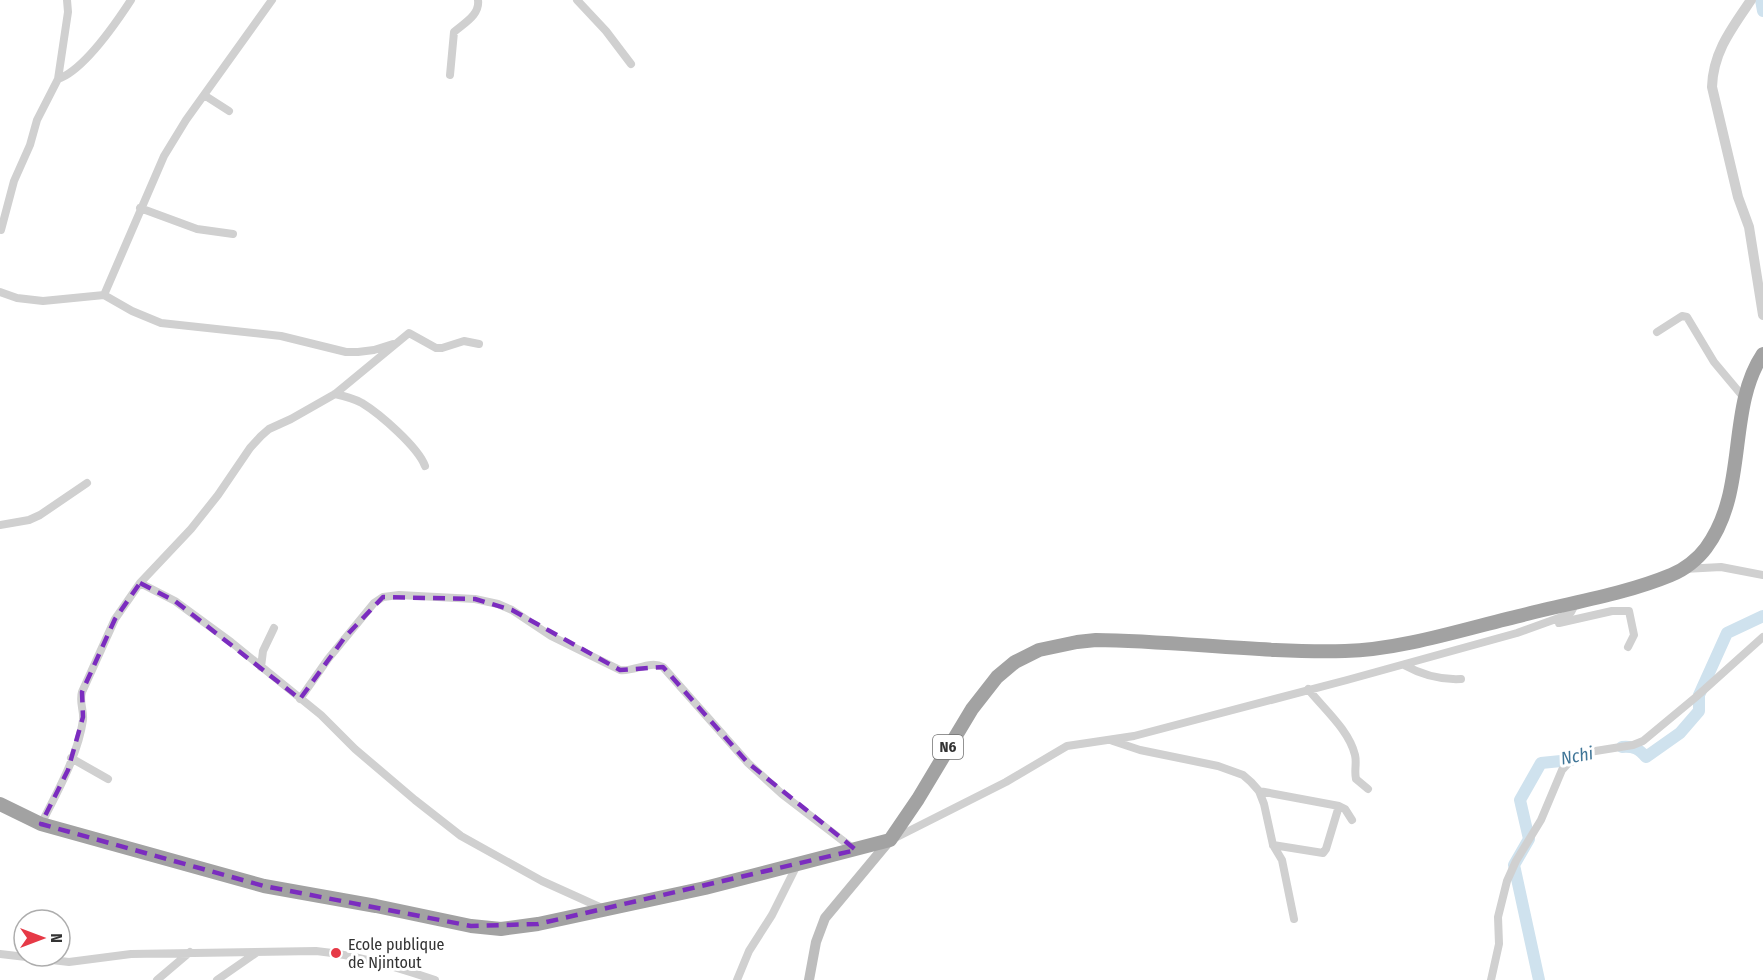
<svg xmlns="http://www.w3.org/2000/svg" width="1763" height="980" font-family="'Fira Sans Condensed',sans-serif">
<style>
.lines{fill:none;stroke-linecap:round;stroke-linejoin:round}
.river{stroke:#cfe2ee;stroke-width:12}
.minor{stroke:#d0d0d0;stroke-width:8}
.tertiary{stroke:#d0d0d0;stroke-width:10}
.secondary{stroke:#bdbdbd;stroke-width:10}
.trunk{stroke:#a2a2a2;stroke-width:14}
.marked{fill:none;stroke:#7b2cbf;stroke-width:4.5;stroke-dasharray:12 8;stroke-linejoin:round}
.poi-dot{fill:#e63946;stroke:#fff;stroke-width:2}
.labels{text-anchor:middle;stroke-width:6;stroke-linejoin:round;paint-order:stroke}
.shield{fill:#fff;stroke:#707070;stroke-width:1.5}
.shield-label{font-size:15px;font-weight:bold;fill:#333}
.poi-label{font-size:16px;fill:#333;stroke:#fff;text-anchor:start}
.water-label{font-size:18px;font-style:italic;fill:#3f7597;stroke:#fff}
</style>
<rect width="100%" height="100%" fill="#fff"/>
<g class="lines">
<!-- river -->
<path class="river" d="M 1761,0 L 1763,11
M 1622,747 C 1634,746 1639,749 1646,757 L 1680,733 L 1699,711 L 1699,695 L 1727,633 L 1763,616
M 1539,980 L 1514,865 L 1529,839 L 1520,800 L 1541,763 L 1571,760 L 1580,755"/>
<!-- minor -->
<path class="minor" d="M 577,0 L 606,31 L 631,64
M 450,75 L 454,32 C 464,23 480,15 478,0
M 58,79 C 84,70 116,23 131,0
M 204,95 L 229,111
M 140,208 L 197,229 L 233,234
M 1,230 L 14,181 L 30,145 L 37,120 L 58,79 L 68,12 L 67,0
M 0,292 L 17,298 L 43,301 L 104,295 L 164,156 L 186,120 L 272,0
M 104,295 L 132,311 L 161,323 L 281,336 L 346,352 L 358,352 L 374,350 L 393,344
M 1657,332 L 1682,316 L 1687,317 L 1714,362 L 1745,399
M 335,394 C 344,396 353,398 362,403 C 380,414 418,447 425,466
M 0,525 L 29,520 L 40,515 L 87,483
M 1684,569 L 1721,567 L 1763,575
M 140,583 L 191,529 L 218,495 L 250,448 L 261,436 L 269,429 L 291,419 L 335,394 L 409,333 L 436,348 L 442,348 L 464,341 L 479,344
M 1559,623 L 1612,611 L 1629,611 L 1634,635 L 1628,647
M 1404,665 C 1422,675 1441,680 1461,679
M 261,667 L 263,651 L 274,628
M 1308,689 C 1324,709 1349,730 1355,755 C 1357,763 1354,771 1356,779 L 1368,789
M 300,699 L 328,659 L 374,603 L 383,597 L 399,595 L 475,599 L 498,604 L 512,610 L 551,636 L 620,670 C 634,672 650,660 663,667 L 748,763 L 782,794 L 855,850
M 1113,741 L 1140,750 L 1218,766 L 1243,775 L 1251,782 L 1259,791 L 1264,804 L 1273,845 L 1282,860 L 1294,919
M 71,758 L 108,779
M 1259,791 L 1339,806 L 1345,809 L 1352,820
M 41,824 C 57,793 78,755 83,720 C 84,710 79,702 82,692 L 115,619 L 140,583 L 175,601 L 231,642 L 321,715 L 355,749 L 415,800 L 461,836 L 542,881 L 604,909
M 893,839 L 1006,782 L 1067,746 L 1134,736 L 1347,680 L 1517,633 L 1567,615 L 1571,612 L 1577,601
M 1273,845 L 1323,853 L 1326,849 L 1339,806
M 0,954 L 69,962 L 131,954 L 316,951 C 357,955 396,967 435,980
M 157,980 L 190,952
M 217,980 L 256,953
M 737,980 L 749,951 L 772,915 L 797,865
M 1491,980 L 1499,944 L 1498,917 L 1507,881 L 1516,861 L 1541,820 L 1562,770 L 1571,760 L 1583,753 L 1633,745 L 1643,741 L 1696,697 L 1763,637"/>
<!-- tertiary -->
<path class="tertiary" d="M 1751,0 C 1732,28 1713,52 1712,87 L 1738,197 L 1749,227 L 1763,315"/>
<!-- secondary -->
<path class="secondary" d="M 809,980 L 816,942 L 825,918 L 890,840"/>
<!-- trunk -->
<path class="trunk" d="M 0,804 L 41,824 L 264,886 L 376,906 L 471,926 L 501,929 L 538,924 L 705,888 L 890,840 L 918,799 L 972,709 L 997,677 L 1015,662 L 1039,650 L 1077,642 L 1096,640 C 1179,641 1262,653 1345,651 C 1402,650 1471,627 1527,614 C 1574,602 1625,594 1671,575 C 1684,570 1698,559 1706,548 C 1749,490 1726,409 1763,354"/>
</g>
<!-- marked area -->
<path class="marked" d="M 140,583 L 175,601 L 300,699 L 345,637 L 383,597 L 475,599 L 512,610 L 620,670 L 663,667 L 748,763 L 856,850 L 538,924 L 471,926 L 264,886 L 41,824 L 68,770 L 83,717 L 82,692 L 115,619 Z"/>
<!-- markers -->
<circle class="poi-dot" cx="336" cy="953" r="6"/>
<g class="labels">
<!-- shield labels -->
<rect class="shield" x="933" y="735" width="30" height="24" rx="4.5"/>
<g class="shield-label">
<text x="948" y="752">N6</text>
</g>
<!-- poi labels -->
<g class="poi-label">
<text x="348" y="950">Ecole publique<tspan x="348" dy="18">de Njintout</tspan></text>
</g>
<!-- water labels -->
<g class="water-label">
<text transform="translate(1577 756) rotate(-10)" y="6">Nchi</text>
</g>
</g>
<!-- north arrow -->
<g transform="translate(42 938) rotate(90)"><circle r="28" fill="#ffffff" stroke="#adadad" stroke-width="1.5"/>
<path d="M0-4.5L10 22L0 15L-10 22Z" fill="#e63946"/>
<text y="-9" font-size="16" font-weight="bold" text-anchor="middle" fill="#333333">N</text>
</g>
</svg>
